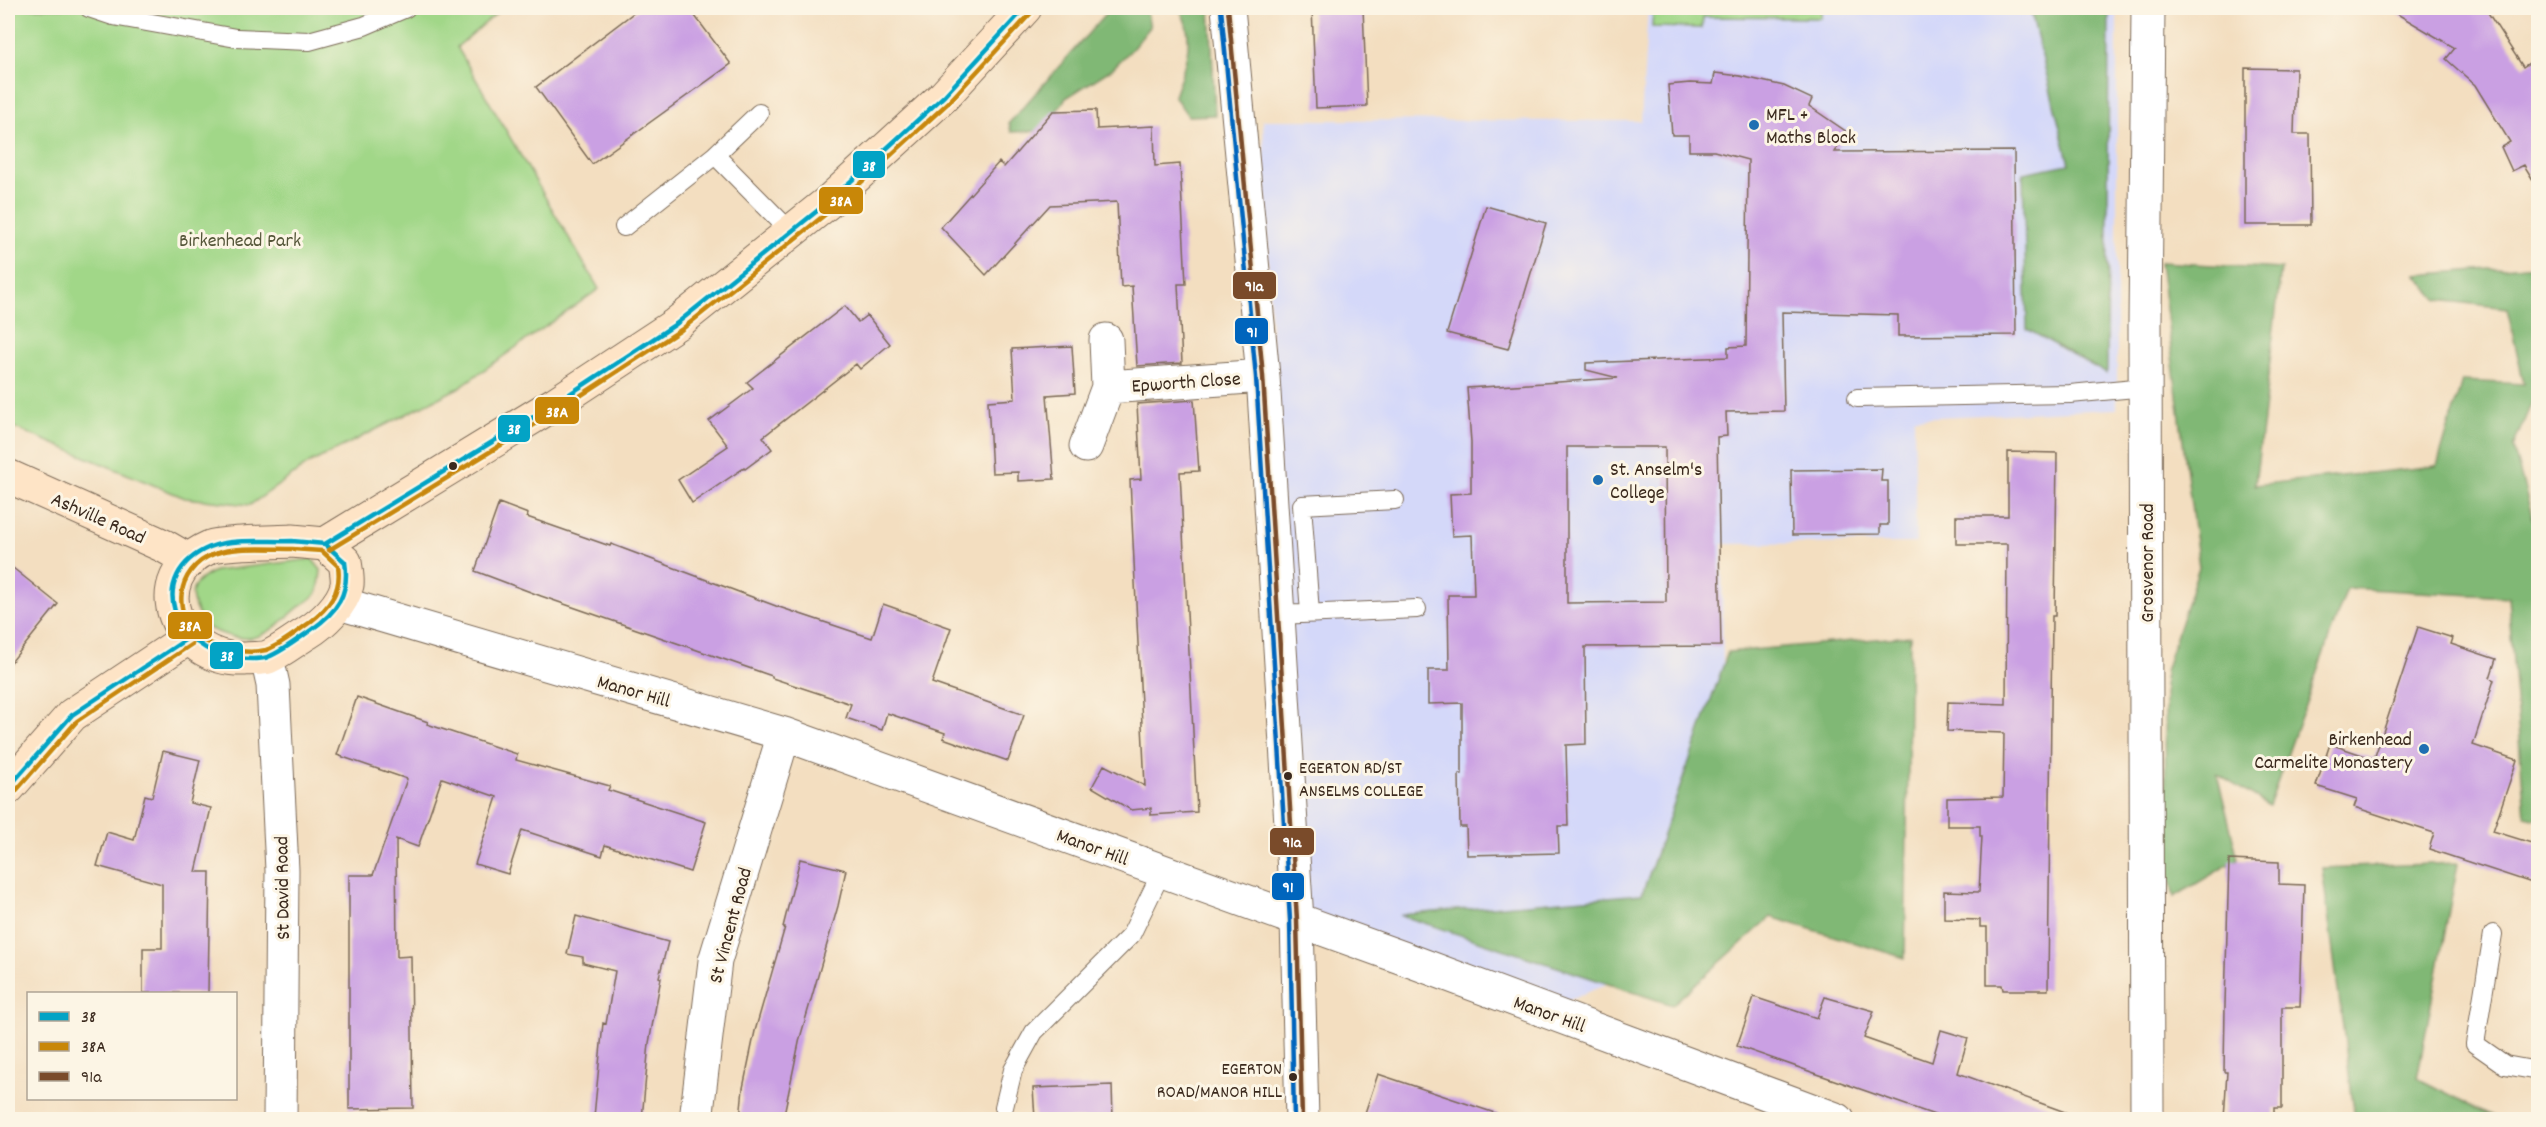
<svg xmlns="http://www.w3.org/2000/svg" width="2546" height="1127" font-family="Dekko,sans-serif">
<style>
.built{fill:#d4d8f9}
.green{fill:#a1d788;stroke:#6e8053;stroke-width:1.5}
.forest{fill:#80b874;stroke:#5e7149;stroke-width:1.5}
.building{fill:#caa0e3;fill-rule:evenodd}
.lines{fill:none;stroke-linecap:round;stroke-linejoin:round}
.lane-casing{stroke:#7b6957;stroke-width:20}
.street-casing{stroke:#7b6957;stroke-width:35}
.secondary-casing{stroke:#7b6957;stroke-width:35}
.lane{stroke:#fff;stroke-width:18}
.street{stroke:#fff;stroke-width:33}
.secondary{stroke:#fee4c6;stroke-width:33}
.bus-1-casing{stroke:#fcf5e5;stroke-width:9}
.bus-2-casing{stroke:#fcf5e5;stroke-width:9}
.bus-3-casing{stroke:#fcf5e5;stroke-width:9}
.bus-4-casing{stroke:#fcf5e5;stroke-width:9}
.bus-1{stroke:#03a3c5;stroke-width:4.5}
.bus-2{stroke:#c88708;stroke-width:4.5}
.bus-3{stroke:#7a4b2a;stroke-width:4.5}
.bus-4{stroke:#0065bd;stroke-width:4.5}
.poi-dot{fill:#1f6fb2;stroke:#fcf5e5;stroke-width:2}
.bus-dot{fill:#3b2a1e;stroke:#fcf5e5;stroke-width:2}
.labels{text-anchor:middle;stroke-width:6;stroke-linejoin:round;paint-order:stroke}
.bus-label{font-size:18px;fill:#3b2a1e;stroke:#fcf5e5;text-anchor:start}
.poi-label{font-size:20px;fill:#3b2a1e;stroke:#fcf5e5;text-anchor:start}
.park-label{font-size:20px;fill:#545538;stroke:#fcf5e5}
.street-label{font-size:20px;fill:#3b2a1e;stroke:#fcf5e5}
.line-badge{stroke:#fcf5e5;stroke-width:2}
.badge-label{font-size:16px;text-anchor:middle;font-weight:bold;fill:#fff}
</style>
<rect width="100%" height="100%" fill="#fcf5e5"/>
<filter id="ink" filterUnits="userSpaceOnUse"><feTurbulence type="fractalNoise" baseFrequency=".0167" numOctaves="2"/><feDisplacementMap in="SourceGraphic" scale="12" xChannelSelector="R" yChannelSelector="G"/><feConvolveMatrix kernelMatrix="1 2 1 2 8 2 1 2 1" color-interpolation-filters="sRGB"/></filter>
<filter id="wash" filterUnits="userSpaceOnUse"><feTurbulence type="fractalNoise" baseFrequency=".008" numOctaves="4" result="noise"/><feDisplacementMap in="SourceGraphic" scale="24" xChannelSelector="R" yChannelSelector="G"/><feGaussianBlur stdDeviation="1.35" result="paint"/><feColorMatrix in="noise" values="0 0 0 0 0 0 0 0 0 0 0 0 0 0 0 0 0 1.4 0 .05"/><feComposite in="paint" operator="in"/></filter>
<g filter="url(#wash)">
<rect width="100%" height="100%" fill="#f3dec0"/>
<!-- built -->
<path class="built" d="M 1648,8 L 2117,8 L 2117,409 L 1914,418 L 1916,543 L 1722,544 L 1725,933 L 1565,1002 L 1305,914 L 1270,313 L 1263,120 L 1641,121 Z"/>
<!-- green -->
<path class="green" d="M 8,8 L 503,8 L 457,47 L 599,289 L 458,388 L 310,463 L 250,505 L 185,498 L 8,425 Z
M 1653,8 L 1821,8 L 1821,18 L 1703,17 L 1702,28 L 1652,27 Z
M 312,559 L 321,570 C 318,605 313,593 292,613 C 259,643 245,645 204,626 C 191,600 182,586 215,571 Z"/>
<!-- forest -->
<path class="forest" d="M 1111,8 L 1146,8 L 1150,27 L 1133,48 L 1112,69 L 1066,98 L 1042,131 L 1011,132 L 1009,123 Z
M 1179,8 L 1210,8 L 1215,115 L 1188,116 L 1174,96 C 1185,66 1197,37 1179,8 Z
M 2030,8 L 2109,8 L 2107,374 L 2027,329 L 2023,173 L 2069,164 Z
M 2160,262 L 2281,269 L 2255,485 L 2437,466 L 2462,381 L 2524,384 L 2507,308 L 2438,300 L 2416,275 L 2538,265 L 2538,400 L 2532,402 L 2513,447 L 2535,527 L 2538,530 L 2538,819 L 2525,816 L 2508,597 L 2347,588 L 2269,806 L 2217,774 L 2238,859 L 2174,897 L 2166,861 L 2165,671 L 2199,567 Z
M 1910,636 L 1905,958 L 1771,917 L 1672,1005 L 1400,915 L 1642,894 L 1728,652 Z
M 2458,863 L 2417,1078 L 2498,1119 L 2355,1119 L 2322,868 Z"/>
<g id="blocks">
<!-- building -->
<path class="building" d="M 640,8 L 689,8 L 731,64 L 592,164 L 536,87 Z
M 1312,8 L 1363,8 L 1367,106 L 1316,108 Z
M 2387,8 L 2485,8 L 2523,67 L 2538,57 L 2538,188 L 2524,165 L 2512,171 L 2501,147 L 2510,142 L 2475,85 L 2446,59 L 2455,48 Z
M 2245,68 L 2296,69 L 2294,134 L 2310,134 L 2311,225 L 2245,225 Z
M 1715,73 L 1740,76 L 1784,86 L 1812,99 L 1809,106 L 1847,132 L 1834,152 L 2014,151 L 2016,335 L 1898,336 L 1898,315 L 1782,312 L 1784,411 L 1726,412 L 1727,436 L 1717,437 L 1721,646 L 1585,647 L 1586,744 L 1566,745 L 1568,826 L 1558,826 L 1559,853 L 1467,855 L 1466,827 L 1460,827 L 1459,774 L 1462,774 L 1462,703 L 1428,704 L 1428,670 L 1449,670 L 1448,595 L 1474,595 L 1472,535 L 1452,536 L 1450,494 L 1471,493 L 1471,442 L 1467,388 L 1618,378 L 1586,370 L 1586,363 L 1728,357 L 1728,347 L 1746,346 L 1748,160 L 1714,151 L 1689,151 L 1689,135 L 1672,135 L 1668,85 L 1690,83 L 1713,84 ZM 1567,447 L 1665,447 L 1666,602 L 1567,603 Z
M 1096,110 L 1097,129 L 1154,126 L 1155,166 L 1180,164 L 1186,284 L 1178,284 L 1182,363 L 1137,366 L 1132,286 L 1121,287 L 1117,202 L 1050,205 L 986,275 L 941,227 L 999,162 L 1004,167 L 1053,111 Z
M 1486,206 L 1546,223 L 1508,349 L 1447,333 Z
M 845,306 L 858,322 L 867,315 L 890,344 L 860,369 L 856,364 L 763,437 L 772,449 L 745,469 L 744,468 L 692,503 L 678,480 L 728,446 L 709,421 L 753,388 L 747,382 Z
M 1072,346 L 1075,393 L 1047,395 L 1054,479 L 1018,481 L 1018,472 L 992,473 L 988,401 L 1015,399 L 1012,349 Z
M 1194,400 L 1199,471 L 1180,472 L 1197,812 L 1151,815 L 1151,808 L 1131,810 L 1092,787 L 1104,765 L 1145,786 L 1130,480 L 1141,479 L 1137,404 Z
M 2008,452 L 2057,453 L 2055,616 L 2052,616 L 2048,990 L 2003,990 L 2002,985 L 1987,985 L 1987,927 L 1980,927 L 1980,920 L 1944,919 L 1944,891 L 1979,892 L 1982,836 L 1980,836 L 1980,826 L 1947,826 L 1947,798 L 2003,797 L 2004,733 L 1947,731 L 1948,702 L 2006,704 L 2007,544 L 1956,544 L 1956,516 L 2008,516 Z
M 1882,469 L 1881,481 L 1888,481 L 1888,525 L 1880,525 L 1880,534 L 1792,535 L 1791,470 Z
M 499,503 L 528,514 L 527,517 L 610,546 L 611,544 L 776,606 L 872,638 L 883,604 L 951,628 L 932,683 L 1024,715 L 1008,761 L 943,738 L 945,733 L 887,713 L 882,730 L 846,718 L 851,704 L 772,678 L 772,676 L 541,596 L 475,571 Z
M 8,564 L 58,604 L 8,666 Z
M 2418,627 L 2453,638 L 2451,644 L 2496,659 L 2490,678 L 2494,680 L 2473,745 L 2517,760 L 2493,831 L 2538,845 L 2538,885 L 2429,849 L 2434,833 L 2354,807 L 2357,799 L 2316,786 L 2330,744 L 2374,759 Z
M 357,697 L 428,722 L 427,724 L 517,754 L 516,760 L 610,786 L 608,790 L 706,822 L 690,872 L 605,845 L 602,856 L 522,830 L 508,874 L 475,864 L 497,797 L 442,778 L 418,847 L 396,839 L 397,957 L 411,956 L 413,1108 L 349,1109 L 349,875 L 373,875 L 407,779 L 337,755 Z
M 163,751 L 200,760 L 190,803 L 211,808 L 196,872 L 210,872 L 208,993 L 143,993 L 143,948 L 162,948 L 162,884 L 97,866 L 107,832 L 134,840 L 145,795 L 152,797 Z
M 800,859 L 846,870 L 838,906 L 800,1038 L 783,1119 L 740,1119 L 743,1088 L 755,1031 L 785,927 L 783,927 Z
M 2229,860 L 2279,862 L 2279,884 L 2304,885 L 2300,1007 L 2282,1007 L 2282,1108 L 2274,1108 L 2274,1119 L 2224,1119 L 2227,1072 L 2224,1072 L 2225,1004 Z
M 576,916 L 668,942 L 659,977 L 661,978 L 649,1043 L 642,1119 L 594,1117 L 603,1023 L 606,1024 L 615,971 L 583,963 L 583,957 L 567,954 Z
M 1754,997 L 1817,1018 L 1825,997 L 1874,1011 L 1864,1038 L 1932,1062 L 1941,1030 L 1968,1038 L 1958,1073 L 2076,1116 L 2076,1119 L 1946,1119 L 1737,1046 Z
M 1378,1074 L 1498,1114 L 1497,1119 L 1363,1119 Z
M 1112,1085 L 1113,1119 L 1035,1119 L 1033,1088 Z"/>
</g>
</g>
<g filter="url(#ink)">
<use href="#blocks" fill-opacity="0" stroke="#7b6957" stroke-width="1.5"/>
<g class="lines">
<!-- lane casing -->
<g class="lane-casing">
<path id="lane" d="M 89,8 L 113,16 L 236,38 L 309,41 L 364,26 L 406,8
M 715,155 L 759,113
M 624,227 L 715,155 L 791,232
M 1857,398 L 2070,394 L 2146,387
M 1310,613 L 1302,505 L 1395,500
M 1278,615 L 1417,609
M 2493,934 L 2475,1044 L 2505,1065 L 2538,1071
M 1004,1107 L 1013,1070 L 1034,1032 L 1131,935 L 1162,871"/>
</g>
<!-- street casing -->
<g class="street-casing">
<path id="street" d="M 1228,8 L 1263,376 L 1297,920 L 1302,1120
M 1108,387 L 1263,376
M 1086,446 L 1108,387 L 1106,340
M 339,603 L 784,734 L 1414,962 L 1838,1120
M 267,658 L 273,685 L 282,870 L 280,1120
M 696,1120 L 715,961 L 784,734
M 2147,1120 L 2145,323 L 2148,8"/>
</g>
<!-- secondary casing -->
<g class="secondary-casing">
<path id="secondary" d="M 8,476 L 164,546 L 190,561
M 292,541 L 325,544 L 345,562 C 346,569 348,578 347,585 C 343,604 323,623 307,633 C 295,640 282,651 268,657 C 262,659 252,658 245,659 C 176,662 140,578 210,547 C 223,542 275,542 292,541 Z
M 325,544 L 556,403 L 676,324 L 827,203 L 944,96 L 1025,8
M 8,788 L 72,715 L 188,638"/>
</g>
<!-- lane -->
<use href="#lane" class="lane"/>
<!-- street -->
<use href="#street" class="street"/>
<!-- secondary -->
<use href="#secondary" class="secondary"/>
<!-- bus-1 casing -->
<g class="bus-1-casing">
<path id="bus-1" d="M 292,541 L 325,544 L 345,562 C 350,594 337,612 311,630 C 298,639 283,651 268,657 C 259,660 246,659 237,658 C 173,651 144,575 210,547 C 231,538 269,542 292,541 Z
M 325,544 L 556,403 L 676,324 L 827,203 L 944,96 L 1025,8
M 8,788 L 72,715 L 188,638"/>
</g>
<!-- bus-2 casing -->
<g class="bus-2-casing">
<path id="bus-2" d="M 292,549 L 322,551 L 338,566 C 342,591 329,608 309,623 C 296,632 281,645 266,650 C 258,652 247,652 239,651 C 227,649 215,647 204,640 C 170,617 175,569 214,554 C 235,546 270,549 292,549 Z
M 329,550 L 560,409 L 681,330 L 832,209 L 949,102 L 1031,13
M 14,793 L 77,721 L 192,644"/>
</g>
<!-- bus-3 casing -->
<g class="bus-3-casing">
<path id="bus-3" d="M 1228,8 L 1263,376 L 1297,920 L 1302,1120"/>
</g>
<!-- bus-4 casing -->
<g class="bus-4-casing">
<path id="bus-4" d="M 1221,9 L 1256,377 L 1290,920 L 1294,1120"/>
</g>
<!-- bus-1 -->
<use href="#bus-1" class="bus-1"/>
<!-- bus-2 -->
<use href="#bus-2" class="bus-2"/>
<!-- bus-3 -->
<use href="#bus-3" class="bus-3"/>
<!-- bus-4 -->
<use href="#bus-4" class="bus-4"/>
</g>
</g>
<!-- markers -->
<g class="poi-dot">
<circle cx="1754" cy="125" r="6"/>
<circle cx="1598" cy="480" r="6"/>
<circle cx="2424" cy="749" r="6"/>
</g>
<g class="bus-dot">
<circle cx="453" cy="466" r="5"/>
<circle cx="1288" cy="776" r="5"/>
<circle cx="1293" cy="1077" r="5"/>
</g>
<g class="labels">
<!-- bus labels -->
<g class="bus-label">
<text x="1299" y="773">EGERTON RD/ST<tspan x="1299" dy="23">ANSELMS COLLEGE</tspan></text>
<text x="1282" y="1074" text-anchor="end">EGERTON<tspan x="1282" dy="23">ROAD/MANOR HILL</tspan></text>
</g>
<!-- poi labels -->
<g class="poi-label">
<text x="1766" y="120">MFL +<tspan x="1766" dy="23">Maths Block</tspan></text>
<text x="1610" y="475">St. Anselm's<tspan x="1610" dy="23">College</tspan></text>
<text x="2412" y="745" text-anchor="end">Birkenhead<tspan x="2412" dy="23">Carmelite Monastery</tspan></text>
</g>
<!-- park labels -->
<g class="park-label">
<text x="240" y="246">Birkenhead Park</text>
</g>
<!-- street labels -->
<g class="street-label">
<text transform="translate(1186 381) rotate(-4)" y="7">Epworth Close</text>
<text transform="translate(99 517) rotate(24)" y="7">Ashville Road</text>
<text transform="translate(2146 563) rotate(-90)" y="7">Grosvenor Road</text>
<text transform="translate(634 690) rotate(16)" y="7">Manor Hill</text>
<text transform="translate(1093 846) rotate(20)" y="7">Manor Hill</text>
<text transform="translate(281 888) rotate(-91)" y="7">St David Road</text>
<text transform="translate(729 925) rotate(-75)" y="7">St Vincent Road</text>
<text transform="translate(1550 1013) rotate(20)" y="7">Manor Hill</text>
</g>
</g>
<g class="line-badge">
<rect x="852" y="150" width="34" height="29" rx="6" fill="#03a3c5"/>
<rect x="818" y="186" width="46" height="29" rx="6" fill="#c88708"/>
<rect x="1232" y="271" width="45" height="29" rx="6" fill="#7a4b2a"/>
<rect x="1234" y="317" width="35" height="28" rx="6" fill="#0065bd"/>
<rect x="534" y="396" width="46" height="29" rx="6" fill="#c88708"/>
<rect x="497" y="414" width="34" height="29" rx="6" fill="#03a3c5"/>
<rect x="167" y="611" width="46" height="29" rx="6" fill="#c88708"/>
<rect x="209" y="641" width="35" height="29" rx="6" fill="#03a3c5"/>
<rect x="1269" y="827" width="46" height="29" rx="6" fill="#7a4b2a"/>
<rect x="1271" y="872" width="34" height="29" rx="6" fill="#0065bd"/>
</g>
<g class="badge-label">
<text x="869" y="171">38</text>
<text x="841" y="206">38A</text>
<text x="1254" y="291">91a</text>
<text x="1252" y="337">91</text>
<text x="557" y="417">38A</text>
<text x="514" y="434">38</text>
<text x="190" y="631">38A</text>
<text x="227" y="661">38</text>
<text x="1292" y="847">91a</text>
<text x="1288" y="892">91</text>
</g>
<!-- margin -->
<rect width="2546" height="1127" fill="none" stroke="#fcf5e5" stroke-width="30"/>
<!-- legend -->
<rect x="27" y="992" width="210" height="108" fill="#fcf5e5" stroke="#afa495" stroke-width="1.5"/>
<rect x="39" y="1012" width="30" height="9" fill="#03a3c5" stroke="#afa495" stroke-width="1.5"/>
<text x="81" y="1022" font-size="18" fill="#3b2a1e">38</text>
<rect x="39" y="1042" width="30" height="9" fill="#c88708" stroke="#afa495" stroke-width="1.5"/>
<text x="81" y="1052" font-size="18" fill="#3b2a1e">38A</text>
<rect x="39" y="1072" width="30" height="9" fill="#7a4b2a" stroke="#afa495" stroke-width="1.5"/>
<text x="81" y="1082" font-size="18" fill="#3b2a1e">91a</text>
</svg>
